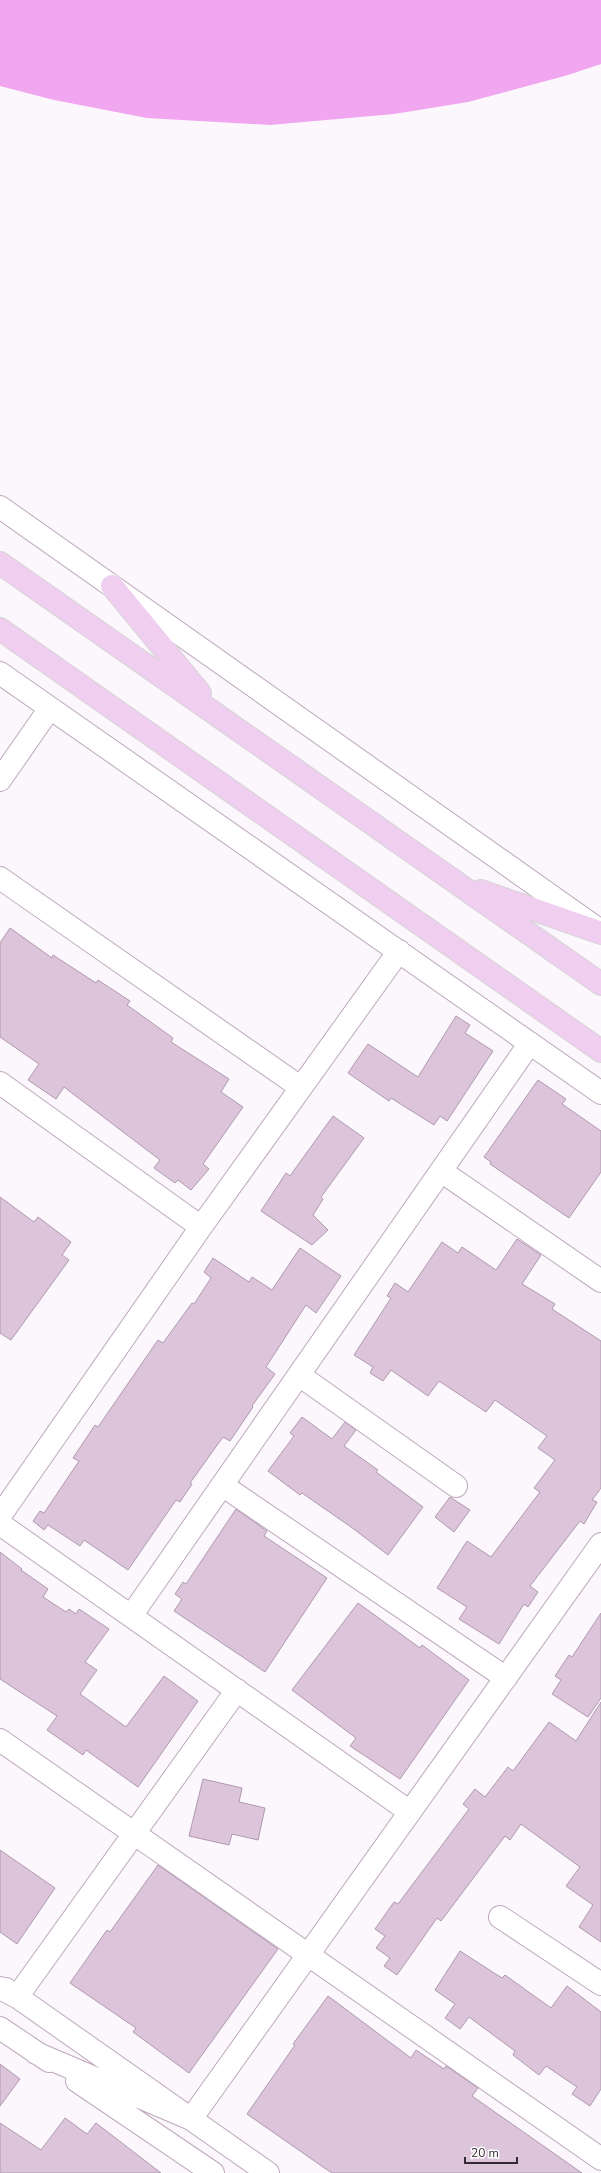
<svg xmlns="http://www.w3.org/2000/svg" width="601" height="2173" font-family="'Nunito Sans',sans-serif">
<style>
.water{fill:#f1a6f0}
.building{fill:#dcc5db;stroke:#af99af}
.lines{fill:none;stroke-linecap:round;stroke-linejoin:round}
.minor-casing{stroke:#bea8bd;stroke-width:24}
.major-casing{stroke:#d6d4d6;stroke-width:24}
.minor{stroke:#fff;stroke-width:22}
.major{stroke:#efceef;stroke-width:22}
</style>
<rect width="100%" height="100%" fill="#fcf7fc"/>
<!-- water -->
<path class="water" d="M 0,0 L 601,0 L 601,64 L 568,75 L 468,102 L 394,114 L 270,125 L 147,118 L 54,100 L 0,86 Z"/>
<!-- building -->
<path class="building" d="M 10,928 L 52,958 L 53,955 L 96,983 L 98,980 L 130,1001 L 127,1005 L 173,1038 L 171,1042 L 229,1079 L 221,1092 L 243,1107 L 203,1164 L 209,1169 L 191,1190 L 178,1180 L 175,1183 L 154,1168 L 160,1160 L 64,1087 L 56,1099 L 28,1080 L 39,1064 L 0,1037 L 0,943 Z
M 456,1016 L 470,1025 L 465,1033 L 493,1051 L 447,1121 L 440,1116 L 434,1125 L 391,1098 L 389,1101 L 348,1073 L 368,1044 L 418,1077 Z
M 538,1080 L 566,1099 L 562,1104 L 601,1131 L 601,1172 L 569,1218 L 490,1164 L 491,1162 L 484,1157 Z
M 333,1116 L 364,1138 L 321,1197 L 323,1199 L 313,1215 L 328,1230 L 312,1245 L 261,1211 L 286,1173 L 290,1176 Z
M 0,1197 L 34,1222 L 38,1217 L 71,1242 L 62,1255 L 69,1260 L 11,1340 L 0,1333 Z
M 517,1239 L 541,1255 L 522,1284 L 555,1304 L 552,1309 L 601,1341 L 601,1488 L 592,1500 L 597,1502 L 584,1524 L 580,1521 L 530,1586 L 538,1592 L 528,1607 L 524,1604 L 499,1644 L 459,1619 L 467,1607 L 437,1588 L 467,1541 L 491,1557 L 540,1492 L 534,1488 L 555,1460 L 538,1448 L 547,1436 L 495,1400 L 486,1412 L 439,1381 L 428,1396 L 391,1370 L 383,1381 L 370,1373 L 373,1367 L 354,1355 L 391,1298 L 387,1296 L 395,1283 L 408,1292 L 442,1242 L 458,1253 L 462,1247 L 496,1270 Z
M 300,1248 L 341,1276 L 316,1313 L 306,1305 L 266,1367 L 275,1374 L 252,1406 L 253,1407 L 230,1441 L 223,1437 L 190,1483 L 192,1484 L 180,1502 L 176,1500 L 128,1570 L 84,1540 L 80,1546 L 48,1525 L 44,1530 L 33,1521 L 40,1511 L 44,1513 L 79,1461 L 73,1458 L 95,1425 L 98,1427 L 158,1340 L 163,1343 L 192,1303 L 194,1304 L 211,1278 L 204,1272 L 213,1258 L 249,1282 L 252,1277 L 272,1290 Z
M 302,1417 L 332,1439 L 345,1422 L 356,1430 L 344,1446 L 378,1470 L 376,1472 L 423,1507 L 388,1555 L 351,1527 L 302,1493 L 300,1495 L 268,1471 L 294,1436 L 290,1433 Z
M 450,1497 L 470,1510 L 454,1532 L 435,1517 Z
M 236,1509 L 267,1531 L 264,1536 L 327,1578 L 265,1672 L 174,1611 L 182,1599 L 175,1594 L 183,1582 L 186,1584 Z
M 0,1552 L 22,1569 L 21,1570 L 48,1589 L 43,1597 L 66,1612 L 69,1609 L 76,1614 L 79,1609 L 109,1629 L 85,1662 L 97,1670 L 80,1694 L 126,1727 L 164,1676 L 198,1701 L 138,1787 L 86,1750 L 83,1755 L 47,1730 L 57,1716 L 0,1679 Z
M 358,1603 L 420,1648 L 422,1645 L 469,1680 L 400,1779 L 350,1746 L 356,1738 L 292,1690 Z
M 601,1613 L 601,1698 L 588,1717 L 552,1694 L 561,1680 L 555,1676 L 569,1655 L 572,1657 Z
M 601,1702 L 601,1942 L 579,1927 L 593,1905 L 566,1886 L 580,1867 L 521,1824 L 510,1840 L 505,1836 L 441,1921 L 437,1918 L 397,1975 L 384,1966 L 390,1958 L 376,1948 L 385,1936 L 375,1929 L 394,1902 L 398,1904 L 469,1809 L 463,1804 L 475,1789 L 485,1797 L 508,1767 L 513,1771 L 549,1722 L 576,1741 Z
M 203,1779 L 242,1788 L 239,1802 L 265,1808 L 258,1840 L 232,1834 L 229,1845 L 189,1836 Z
M 0,1850 L 55,1888 L 17,1944 L 0,1932 Z
M 158,1865 L 278,1949 L 189,2073 L 133,2032 L 136,2028 L 70,1983 L 107,1930 L 110,1932 Z
M 460,1951 L 502,1978 L 505,1975 L 551,2008 L 567,1986 L 601,2012 L 601,2089 L 590,2106 L 572,2094 L 577,2087 L 546,2066 L 539,2075 L 513,2055 L 515,2051 L 469,2017 L 460,2029 L 445,2018 L 455,2004 L 435,1990 Z
M 328,1996 L 411,2058 L 416,2050 L 444,2069 L 446,2066 L 478,2088 L 472,2096 L 582,2173 L 332,2173 L 323,2167 L 247,2114 L 295,2045 L 293,2044 Z
M 0,2064 L 20,2079 L 0,2106 Z
M 65,2118 L 87,2134 L 96,2123 L 161,2173 L 0,2173 L 0,2123 L 41,2150 Z"/>
<g class="lines">
<!-- minor casing -->
<g class="minor-casing">
<path id="minor" d="M 0,507 L 598,929
M 0,673 L 601,1093
M 0,780 L 50,708
M 0,878 L 300,1087
M 0,1083 L 201,1227
M 441,1171 L 601,1281
M 299,1375 L 456,1486
M 222,1485 L 506,1678
M 0,1516 L 201,1227 L 399,951
M 0,1524 L 410,1812
M 131,1616 L 530,1043
M 0,1740 L 601,2159
M 500,1917 L 601,1984
M 0,1988 L 17,1997 L 237,1690
M 6,1989 L 268,2173
M 0,2028 L 49,2061
M 36,2053 L 191,2119 L 601,1544
M 77,2081 L 213,2173"/>
</g>
<!-- major casing -->
<g class="major-casing">
<path id="major" d="M 0,563 L 601,984
M 112,586 L 200,693
M 0,629 L 601,1051
M 481,891 L 601,933"/>
</g>
<!-- minor -->
<use href="#minor" class="minor"/>
<!-- major -->
<use href="#major" class="major"/>
</g>
<!-- scale -->
<path d="M465 2157v6h52v-6" fill="none" stroke="#332a33" stroke-width="2"/>
<text x="471" y="2157" font-size="12" fill="#332a33" stroke="#ffffff" stroke-width="3" paint-order="stroke">20 m</text>
</svg>
